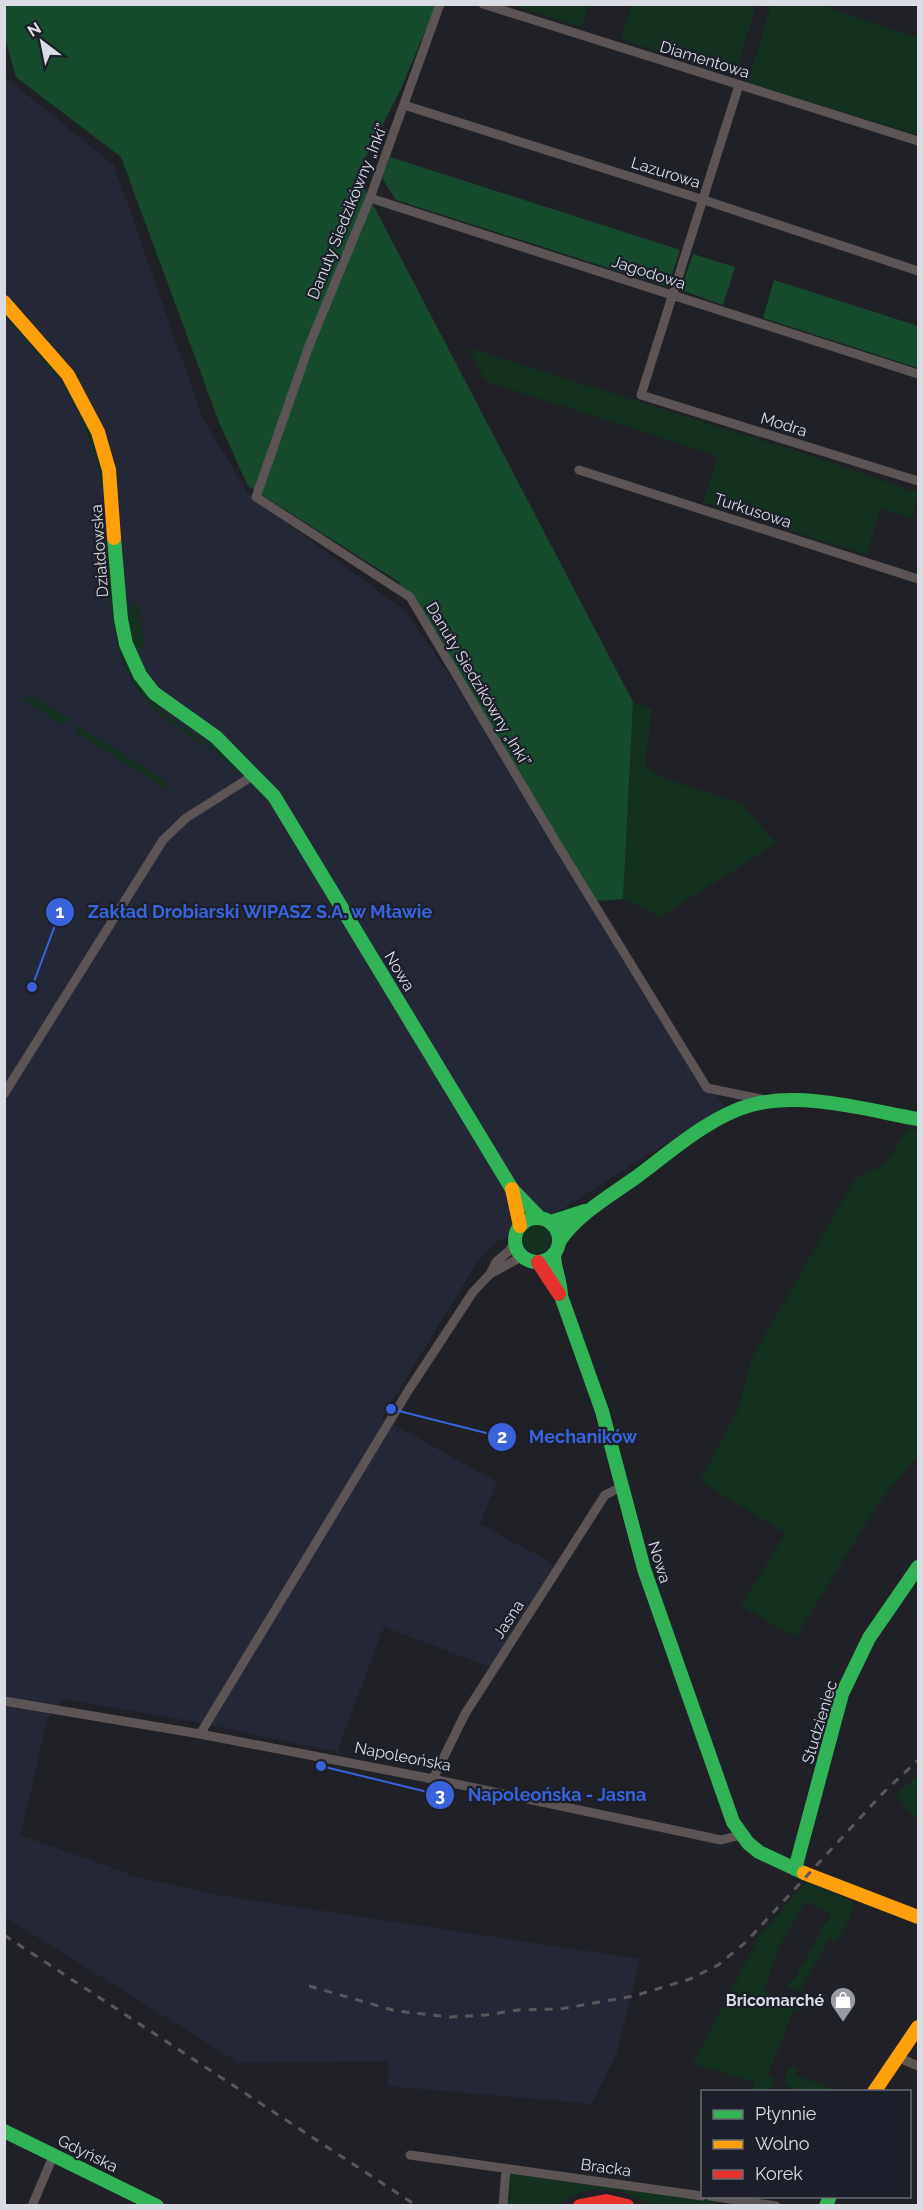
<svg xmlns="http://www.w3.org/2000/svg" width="923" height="2210" font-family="Raleway,sans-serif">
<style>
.built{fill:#232736}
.green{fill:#14301f}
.forest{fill:#164a2d}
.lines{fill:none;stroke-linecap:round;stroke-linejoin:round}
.street{stroke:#5d5555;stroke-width:9}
.fast{stroke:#30b455;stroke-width:14}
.slow{stroke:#ff9f0a;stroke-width:14}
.jam{stroke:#e5322d;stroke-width:14}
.rail{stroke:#5b5759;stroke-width:3;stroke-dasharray:8 8;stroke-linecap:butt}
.labels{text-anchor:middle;stroke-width:4.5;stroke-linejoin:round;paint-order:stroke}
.street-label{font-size:16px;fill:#dadce4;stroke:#1c1f2a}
.poi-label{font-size:16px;font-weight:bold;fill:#dadce4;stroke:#1c1f2a;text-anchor:end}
.leader{fill:none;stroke:#3963da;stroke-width:2}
.callout-dot{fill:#3963da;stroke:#1c1f2a;stroke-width:2}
.mark-label{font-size:18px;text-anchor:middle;font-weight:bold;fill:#fff}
.callout-label{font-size:18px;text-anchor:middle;font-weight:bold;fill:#3963da;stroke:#1c1f2a;stroke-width:4.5;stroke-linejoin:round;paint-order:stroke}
</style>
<rect width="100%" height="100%" fill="#202126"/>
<!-- built -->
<path class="built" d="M 5,77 L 114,165 L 203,419 L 249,495 L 405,611 L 471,706 L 724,1107 L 548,1218 L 498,1241 L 478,1261 L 382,1418 L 497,1482 L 480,1524 L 554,1564 L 492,1668 L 384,1627 L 337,1752 L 195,1722 L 63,1699 L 47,1720 L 21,1835 L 134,1876 L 218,1895 L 640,1959 L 616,2055 L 592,2104 L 387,2086 L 388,2061 L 239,2063 L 5,1917 Z"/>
<!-- green -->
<path class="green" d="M 632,4 L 756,5 L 735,77 L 621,39 Z
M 513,5 L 589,5 L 581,27 Z
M 771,5 L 821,5 L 918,38 L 918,135 L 748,83 Z
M 4,309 L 61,375 L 57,378 L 5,316 Z
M 469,348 L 812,456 L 918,493 L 911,519 L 881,508 L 866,555 L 703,502 L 718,456 L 485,381 Z
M 66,382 L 84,412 L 103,461 L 110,532 L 106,531 C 105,477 91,430 62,385 Z
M 111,539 L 114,590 L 152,699 L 169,717 L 219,751 L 232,766 L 233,776 L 229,765 L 221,757 C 203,743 182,732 164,718 C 108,673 111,605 106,540 Z
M 139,604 L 145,647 L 137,648 L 133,645 L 125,611 L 131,605 Z
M 23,697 L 38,699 L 70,719 L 65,724 L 62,724 L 25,701 Z
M 633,702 L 652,708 L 645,764 L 660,777 L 742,804 L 776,843 L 661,917 L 623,899 Z
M 77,725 L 162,778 L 173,793 L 79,734 L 76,732 Z
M 908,1129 L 918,1130 L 918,1455 L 880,1501 L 796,1637 L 741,1606 L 786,1533 L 700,1481 L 737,1412 L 752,1358 L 855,1179 L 884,1165 Z
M523 1239a14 14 0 1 1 28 0a14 14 0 1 1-28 0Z
M 918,1776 L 918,1822 L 895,1794 Z
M 806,1882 L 850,1900 L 853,1903 L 851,1917 L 836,1942 L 829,1939 L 802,1988 L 805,1990 L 803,1992 L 789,1987 L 788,1983 L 797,1976 L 799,1969 L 802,1968 L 801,1965 L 804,1964 L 806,1957 L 809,1956 L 808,1953 L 813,1948 L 815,1941 L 817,1940 L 817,1937 L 820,1936 L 819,1933 L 822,1932 L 821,1929 L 824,1928 L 823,1925 L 829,1920 L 830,1913 L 806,1901 L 778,1949 L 764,1990 L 770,1993 L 797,2002 L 801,2009 L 801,2011 L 794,2009 L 768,2075 L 775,2078 L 770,2091 L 752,2091 L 755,2082 L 693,2064 L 759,1937 Z
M 796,2067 L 798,2069 L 796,2075 L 838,2091 L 841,2085 L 843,2091 C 827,2092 770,2099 789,2068 Z
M 515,2173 L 717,2200 L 715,2205 L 652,2205 L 623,2192 L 598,2189 L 581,2192 L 555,2205 L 508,2206 C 511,2195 507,2185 510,2174 Z"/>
<!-- forest -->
<path class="forest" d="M 5,5 L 436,5 L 400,91 L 357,174 L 633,702 L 623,899 L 596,901 L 471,706 L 399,582 L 248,486 L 219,422 L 121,157 L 16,77 L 5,38 Z
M 390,157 L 680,250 L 668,287 L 396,200 L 382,178 Z
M 693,254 L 735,267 L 723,305 L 681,290 Z
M 774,280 L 918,326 L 918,368 L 763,318 Z"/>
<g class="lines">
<!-- street -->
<path class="street" d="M 440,4 L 370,198 L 309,346 L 256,497 L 410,597 L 559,847 L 707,1088 L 766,1100
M 483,4 L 918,141
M 739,85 L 641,395 L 918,481
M 404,105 L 704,200 L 918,271
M 370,198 L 918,374
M 579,470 L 918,579
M 4,1094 L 163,840 L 186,818 L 254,775
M 490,1274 L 523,1256
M 4,1701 L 200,1734 L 433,1779 L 721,1840 L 741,1835
M 200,1734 L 408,1391 L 473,1292 L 490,1274 L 496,1262 L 509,1251 L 516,1240
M 433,1779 L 465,1714 L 605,1495 L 621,1487
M 897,2057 L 918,2066
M 410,2155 L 702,2196
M 710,2196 L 776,2206
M 32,2206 L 54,2154
M 503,2206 L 506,2169"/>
<!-- fast -->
<path class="fast" d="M 114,538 L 121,619 L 126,644 L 140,675 L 154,693 L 216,737 L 274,796 L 512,1189 L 540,1218
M515 1240a22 22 0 1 1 44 0a22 22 0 1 1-44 0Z
M 551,1222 L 585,1211
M 559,1242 C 575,1216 611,1195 635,1178 C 669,1153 710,1116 751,1105 C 802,1091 867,1110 918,1119
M 554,1254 C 554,1269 561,1281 561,1296 L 602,1411 L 644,1569 L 733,1822 L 748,1843 L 759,1852 L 804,1873
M 795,1869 L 842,1694 L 869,1638 L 918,1567
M 4,2131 L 157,2206
M 826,2206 L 830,2196"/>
<!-- slow -->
<path class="slow" d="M 4,302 L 68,375 L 98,432 L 109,470 L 114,538
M 512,1189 L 520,1226
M 804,1873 L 918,1917
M 874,2092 L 918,2027"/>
<!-- jam -->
<path class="jam" d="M 538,1262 L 559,1294
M 580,2206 L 606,2201 L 627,2206"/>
<!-- rail -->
<path class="rail" d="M 4,1935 L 417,2206
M 309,1986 L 396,2011 L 450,2017 L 485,2015 L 518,2010 L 560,2009 L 634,1996 L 690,1979 L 718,1965 L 746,1942 L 883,1793 L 918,1760"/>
</g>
<!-- icons -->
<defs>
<g id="shop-pin" transform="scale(1.35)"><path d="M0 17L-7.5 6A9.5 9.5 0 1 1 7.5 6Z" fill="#999ba2" stroke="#1c1f2a"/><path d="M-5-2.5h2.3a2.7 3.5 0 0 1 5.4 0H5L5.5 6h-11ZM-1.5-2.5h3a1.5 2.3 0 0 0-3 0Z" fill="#fff"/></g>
</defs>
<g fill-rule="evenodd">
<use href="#shop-pin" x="843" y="2000"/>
</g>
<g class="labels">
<!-- street labels -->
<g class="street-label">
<text transform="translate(705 59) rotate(17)" y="6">Diamentowa</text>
<text transform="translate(666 172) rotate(17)" y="6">Lazurowa</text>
<text transform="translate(347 211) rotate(-68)" y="6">Danuty Siedzikówny „Inki”</text>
<text transform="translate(649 272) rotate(18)" y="6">Jagodowa</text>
<text transform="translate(784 424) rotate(17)" y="6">Modra</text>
<text transform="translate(753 510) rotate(18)" y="6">Turkusowa</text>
<text transform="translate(99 551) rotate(-94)" y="6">Działdowska</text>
<text transform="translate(479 684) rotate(59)" y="6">Danuty Siedzikówny „Inki”</text>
<text transform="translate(400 971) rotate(59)" y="6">Nowa</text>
<text transform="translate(660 1562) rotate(73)" y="6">Nowa</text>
<text transform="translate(508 1619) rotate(-57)" y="6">Jasna</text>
<text transform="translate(819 1722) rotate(-73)" y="6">Studzieniec</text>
<text transform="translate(403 1756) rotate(11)" y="6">Napoleońska</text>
<text transform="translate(88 2153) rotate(26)" y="6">Gdyńska</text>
<text transform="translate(606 2167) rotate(8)" y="6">Bracka</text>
</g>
<!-- poi labels -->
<g class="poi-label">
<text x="824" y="2006">Bricomarché</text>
</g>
</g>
<!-- callouts -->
<path class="leader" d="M32 987L60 912M391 1409L502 1437M321 1766L440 1795"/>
<g class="callout-dot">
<circle cx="32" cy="987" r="6"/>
<circle cx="391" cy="1409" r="6"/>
<circle cx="321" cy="1766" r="6"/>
<circle cx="60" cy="912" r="15"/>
<circle cx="502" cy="1437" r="15"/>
<circle cx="440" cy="1795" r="15"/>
</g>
<g class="mark-label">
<text x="60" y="918">1</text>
<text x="502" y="1443">2</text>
<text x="440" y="1801">3</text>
</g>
<g class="callout-label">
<text x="260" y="918">Zakład Drobiarski WIPASZ S.A. w Mławie</text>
<text x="583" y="1443">Mechaników</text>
<text x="557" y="1801">Napoleońska - Jasna</text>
</g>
<!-- border -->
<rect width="923" height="2210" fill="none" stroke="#dadce4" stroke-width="12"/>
<!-- legend -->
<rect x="701" y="2090" width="210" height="108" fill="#1c1f2a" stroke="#686b74" stroke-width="1.5"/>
<rect x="713" y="2110" width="30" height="9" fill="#30b455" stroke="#686b74" stroke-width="1.5"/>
<text x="755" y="2120" font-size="18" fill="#dadce4">Płynnie</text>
<rect x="713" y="2140" width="30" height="9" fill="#ff9f0a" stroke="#686b74" stroke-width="1.5"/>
<text x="755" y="2150" font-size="18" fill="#dadce4">Wolno</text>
<rect x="713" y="2170" width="30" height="9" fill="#e5322d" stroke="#686b74" stroke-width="1.5"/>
<text x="755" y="2180" font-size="18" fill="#dadce4">Korek</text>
<!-- north arrow -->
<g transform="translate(42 42) rotate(328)" stroke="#1c1f2a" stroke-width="4.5" paint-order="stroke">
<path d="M0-4.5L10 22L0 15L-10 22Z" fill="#dadce4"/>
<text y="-9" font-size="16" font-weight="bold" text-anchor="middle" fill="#dadce4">N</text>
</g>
</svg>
